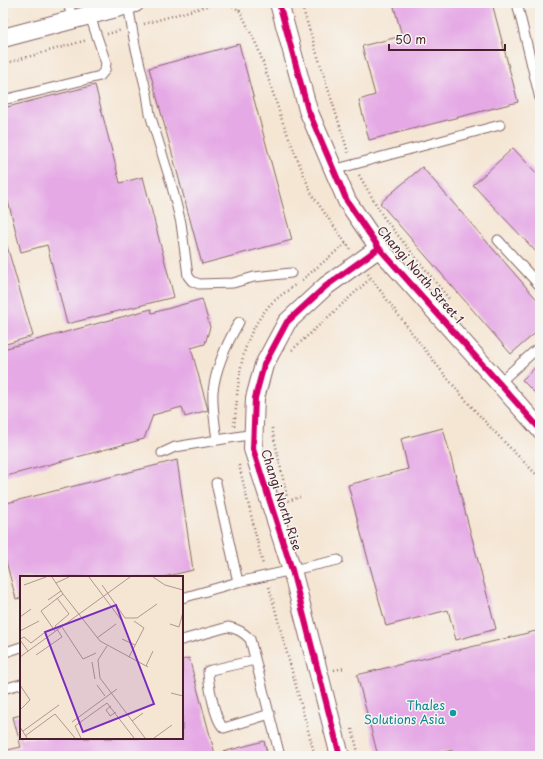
<svg xmlns="http://www.w3.org/2000/svg" width="543" height="759" font-family="'Playpen Sans',sans-serif">
<style>
.building{fill:#e5a9e5}
.lines{fill:none;stroke-linecap:round;stroke-linejoin:round}
.service-casing{stroke:#866566;stroke-width:11}
.minor-casing{stroke:#866566;stroke-width:20}
.path{stroke:#866566;stroke-width:2.5;stroke-dasharray:1 3;stroke-linecap:butt}
.service{stroke:#fff;stroke-width:9}
.minor{stroke:#fff;stroke-width:18}
.cycleway-casing{stroke:#f6f6f2;stroke-width:8}
.cycleway{stroke:#d6006c;stroke-width:6}
.culture-dot{fill:#0f9aa8;stroke:#f6f6f2;stroke-width:1.5}
.labels{text-anchor:middle;stroke-width:3;stroke-linejoin:round;paint-order:stroke}
.street-label{font-size:12px;fill:#4a1f2b;stroke:#f6f6f2}
.culture-label{font-size:12px;fill:#0d838f;stroke:#f6f6f2;text-anchor:end}
.inset-road{fill:none;stroke:#b19690;stroke-width:1}
.view{fill:#7b2cbf;fill-opacity:0.15;stroke:#7b2cbf;stroke-width:2}
.inset-edge{fill:none;stroke:#4a1f2b;stroke-width:2}
</style>
<rect width="100%" height="100%" fill="#f6f6f2"/>
<filter id="ink" filterUnits="userSpaceOnUse"><feTurbulence type="fractalNoise" baseFrequency=".025" numOctaves="2"/><feDisplacementMap in="SourceGraphic" scale="8" xChannelSelector="R" yChannelSelector="G"/><feConvolveMatrix kernelMatrix="1 2 1 2 8 2 1 2 1" color-interpolation-filters="sRGB"/></filter>
<filter id="wash" filterUnits="userSpaceOnUse"><feTurbulence type="fractalNoise" baseFrequency=".012" numOctaves="4" result="noise"/><feDisplacementMap in="SourceGraphic" scale="16" xChannelSelector="R" yChannelSelector="G"/><feGaussianBlur stdDeviation="0.9" result="paint"/><feColorMatrix in="noise" values="0 0 0 0 0 0 0 0 0 0 0 0 0 0 0 0 0 1.4 0 .05"/><feComposite in="paint" operator="in"/></filter>
<g filter="url(#wash)">
<rect width="100%" height="100%" fill="#f5e6d4"/>
<g id="blocks">
<!-- building -->
<path class="building" d="M 393,3 L 492,3 L 518,102 L 369,140 L 359,100 L 375,95 L 362,46 L 402,36 Z
M 239,44 L 292,240 L 202,264 L 149,68 Z
M 95,85 L 120,183 L 143,177 L 174,297 L 67,324 L 47,245 L 21,252 L 3,181 L 3,108 Z
M 513,148 L 540,177 L 540,256 L 473,185 Z
M 422,167 L 540,303 L 540,329 L 511,354 L 380,203 Z
M 3,232 L 33,336 L 3,345 Z
M 202,299 L 210,327 L 205,344 L 191,348 L 208,410 L 185,417 L 182,407 L 153,415 L 144,439 L 3,477 L 3,349 L 151,309 L 152,313 Z
M 540,363 L 540,398 L 522,380 Z
M 443,428 L 496,629 L 456,640 L 448,610 L 386,626 L 348,485 L 408,469 L 401,439 Z
M 177,460 L 193,570 L 164,577 L 21,577 L 21,598 L 16,599 L 3,550 L 3,504 Z
M 540,630 L 540,753 L 528,756 L 453,756 L 452,750 L 429,756 L 378,756 L 357,675 Z
M 189,658 L 215,754 L 264,741 L 268,756 L 3,756 L 3,751 L 21,747 L 13,717 L 21,715 L 21,738 L 182,738 L 182,660 Z"/>
</g>
</g>
<g filter="url(#ink)">
<use href="#blocks" fill-opacity="0" stroke="#866566" stroke-width="1"/>
<g class="lines">
<!-- service casing -->
<g class="service-casing">
<path id="service" d="M 68,3 L 73,20
M 517,3 L 540,99
M 128,5 L 135,45 L 147,94 L 150,114 L 171,183 L 181,223 L 188,276 L 192,281 L 199,284 L 233,283 L 254,277 L 291,273
M 3,100 L 100,76 L 105,70 L 106,63 L 90,16 L 87,3
M 333,170 L 500,125
M 498,240 L 540,286
M 499,383 L 540,346
M 217,440 C 215,424 212,407 213,391 C 216,366 227,343 239,322
M 162,453 L 175,447 L 254,434
M 216,483 L 238,582
M 182,598 L 238,582 L 338,560
M 182,640 L 228,627 C 238,629 243,632 250,639 L 280,756
M 3,653 L 21,647
M 255,660 L 211,670 L 208,671 C 208,682 215,722 224,728 L 270,714
M 3,689 L 21,684"/>
</g>
<!-- minor casing -->
<g class="minor-casing">
<path id="minor" d="M 279,3 L 308,110 L 347,201 L 379,248 L 540,429
M 3,38 L 135,3
M 340,756 L 292,570 L 253,449 L 255,398 L 264,365 L 287,322 L 326,286 L 379,248"/>
</g>
<!-- path -->
<path class="path" d="M 301,3 L 349,155
M 3,5 L 9,3
M 3,8 L 7,21
M 239,10 L 244,3
M 144,24 L 217,3 L 229,5 L 239,10 L 244,19 L 258,48 L 283,123 L 312,195 L 350,249
M 107,34 L 122,30
M 3,64 L 87,40
M 359,175 L 384,218 L 450,300
M 368,274 C 399,316 430,358 464,398 C 488,426 514,452 540,478
M 302,280 L 346,243
M 292,350 L 371,278
M 237,395 C 241,360 245,335 268,307 C 275,299 286,292 295,285
M 234,426 L 237,400
M 272,428 L 287,497
M 239,465 L 263,565
M 288,501 L 300,497
M 269,587 L 315,756
M 334,670 L 345,668
M 352,729 L 359,756"/>
<!-- service -->
<use href="#service" class="service"/>
<!-- minor -->
<use href="#minor" class="minor"/>
<!-- cycleway casing -->
<g class="cycleway-casing">
<path id="cycleway" d="M 279,3 L 308,110 L 347,201 L 379,248 L 540,429
M 340,756 L 292,570 L 253,449 L 255,398 L 264,365 L 287,322 L 326,286 L 379,248"/>
</g>
<!-- cycleway -->
<use href="#cycleway" class="cycleway"/>
</g>
</g>
<!-- markers -->
<circle class="culture-dot" cx="453" cy="713" r="4"/>
<g class="labels">
<!-- street labels -->
<g class="street-label">
<text transform="translate(420 275) rotate(49)" y="4">Changi North Street 1</text>
<text transform="translate(281 500) rotate(72)" y="4">Changi North Rise</text>
</g>
<!-- culture labels -->
<g class="culture-label">
<text x="445" y="710">Thales<tspan x="445" dy="14">Solutions Asia</tspan></text>
</g>
</g>
<!-- overview -->
<g transform="translate(20 576)">
<rect width="163" height="163" fill="#f5e6d4"/>
<path class="inset-road" d="M 32,1 L 43,18 L 80,65 L 128,91M 69,1 L 102,45M 133,1 L 145,9 L 163,14M 36,7 L 49,1M 4,9 L 26,1M 82,9 L 105,42 L 117,42 L 137,28M 28,24 L 41,15M 0,41 L 11,33M 150,48 L 159,51 L 163,36M 42,51 L 63,83 L 76,77M 0,55 L 19,45M 35,55 L 21,35 L 43,18M 77,62 L 96,48M 0,63 L 4,61 L 11,67 L 24,57M 102,63 L 115,69M 0,64 L 8,75M 87,70 L 78,84 L 80,102 L 125,162M 16,79 L 42,61 L 35,50 L 49,38 L 37,22M 0,81 L 110,1M 109,81 L 124,52 L 114,45M 72,86 L 75,103M 126,90 L 133,75M 0,109 L 10,124 L 1,133M 77,109 L 85,120M 151,117 L 163,120M 91,130 L 86,134 L 89,138 L 90,140 L 96,136M 112,145 L 123,137M 52,146 L 97,113M 0,151 L 7,162M 3,155 L 39,129M 5,160 L 35,138 L 55,162M 61,162 L 55,150 L 87,127 L 114,162M 134,162 L 152,149"/>
<path class="view" d="M 96,29 L 134,128 L 63,156 L 25,56 Z"/>
<rect width="163" height="163" class="inset-edge"/>
</g>
<!-- margin -->
<rect width="543" height="759" fill="none" stroke="#f6f6f2" stroke-width="16"/>
<!-- scale -->
<path d="M389 44v6h116v-6" fill="none" stroke="#4a1f2b" stroke-width="2"/>
<text x="395" y="44" font-size="12" fill="#4a1f2b" stroke="#f6f6f2" stroke-width="3" paint-order="stroke">50 m</text>
</svg>
